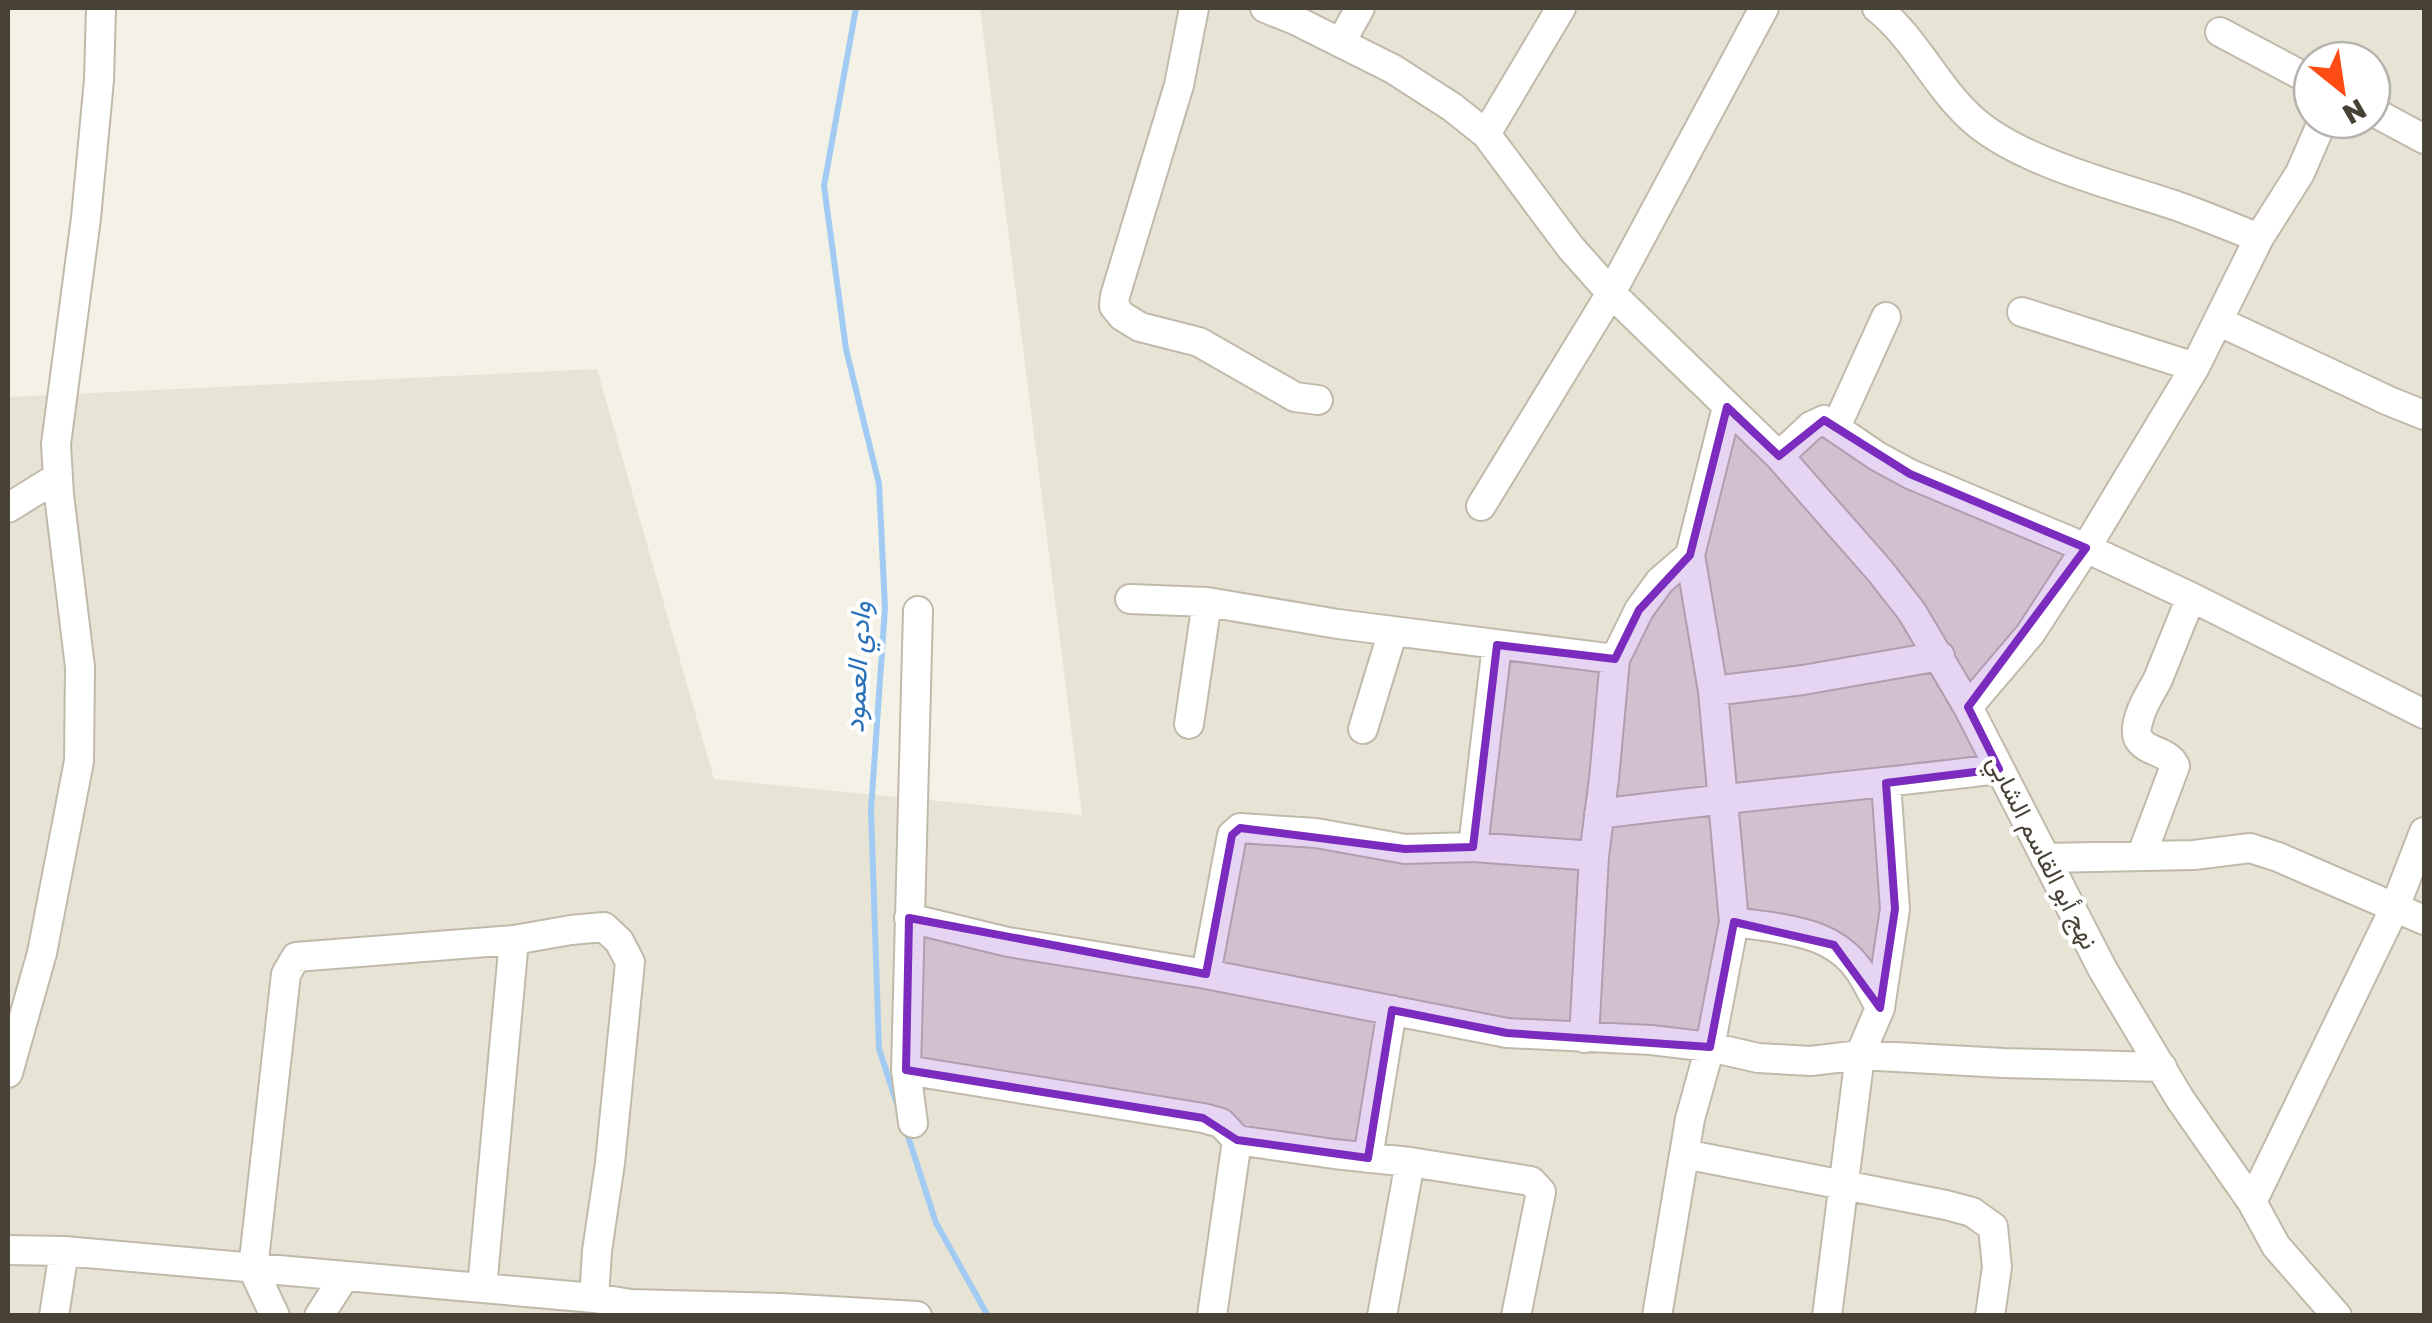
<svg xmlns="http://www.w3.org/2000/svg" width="2432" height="1323" font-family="'Golos Text',Vazirmatn,sans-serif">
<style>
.residential{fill:#e8e4d5;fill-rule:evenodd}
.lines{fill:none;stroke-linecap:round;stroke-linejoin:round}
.stream{stroke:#a2cbf3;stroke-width:6}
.minor-casing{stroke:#c0baaa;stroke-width:32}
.minor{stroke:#fff;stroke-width:28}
.marked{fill:#7b2cbf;fill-opacity:0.2;stroke:#7b2cbf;stroke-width:8;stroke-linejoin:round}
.labels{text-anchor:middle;stroke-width:8;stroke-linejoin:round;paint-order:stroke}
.street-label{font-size:25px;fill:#484236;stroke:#fff}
.water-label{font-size:28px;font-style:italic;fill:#2b71b8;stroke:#fff}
</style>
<rect width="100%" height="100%" fill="#f4f1e7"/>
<!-- residential -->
<path class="residential" d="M 980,8 L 2424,8 L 2424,1315 L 8,1315 L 8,397 L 597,369 L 714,779 L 1082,815 ZM 2312,60 L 2372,60 L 2372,120 L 2312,120 Z"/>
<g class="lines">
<!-- stream -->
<path class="stream" d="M 856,8 L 824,186 L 846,349 L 879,484 L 885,608 L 871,810 L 879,1049 L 897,1104
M 906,1130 L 936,1223 L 988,1316"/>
<!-- minor casing -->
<g class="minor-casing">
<path id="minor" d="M 1194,8 L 1179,85 L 1115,296 L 1114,306 L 1122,316 L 1140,327 L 1199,342 L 1295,397 L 1318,400
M 1265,8 L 1295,20 L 1393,69 L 1452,107 L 1486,134 L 1571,248 L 1611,293 L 1779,456 L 1880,571 L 1912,612 L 1968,707 L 2103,970 L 2180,1099 L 2252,1202 L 2276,1246 L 2337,1316
M 1877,8 C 1915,38 1935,85 1971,118 C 2017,161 2114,185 2174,205 C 2203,215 2231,227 2259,238
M 2220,32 L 2312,81
M 1341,42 L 1360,8
M 2372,111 L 2424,139
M 1486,134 L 1561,8
M 2022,312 L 2195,367
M 2218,321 L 2389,401 L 2424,415
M 1836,427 L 1886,317
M 1779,456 L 1811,426 L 1824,420 L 1877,456 L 1910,474 L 2086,548 L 2191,597 L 2424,714
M 1481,506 L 1611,293 L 1764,8
M 8,508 L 58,477
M 1130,599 L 1207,602 L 1338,624 L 1615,659
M 1713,691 L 1803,680 L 1940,656
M 1968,707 L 2030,634 L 2086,548 L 2195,367 L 2259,238 L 2300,173 L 2323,120
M 1189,724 L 1207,602
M 1363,729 L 1393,631
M 1599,814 C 1732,797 1866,785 1999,769
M 1473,847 L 1497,645
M 2142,854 L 2175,766 C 2168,750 2146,753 2138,738 C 2135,731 2138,721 2140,715 C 2144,702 2152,691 2158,679 C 2169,652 2180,624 2191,597
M 2045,858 L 2194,855 L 2250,848 L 2278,857 L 2424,920
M 909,918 L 1008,942 L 1206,974 L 1507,1033 L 1651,1040 L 1710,1047 L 1758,1058 L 1811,1061 L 1860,1055 L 2003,1063 L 2162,1067
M 1734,922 C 1780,929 1833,929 1861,973 C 1868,984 1874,996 1880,1008
M 1206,974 L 1232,835 L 1240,828 L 1316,833 L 1405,849 L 1473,847 L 1594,856
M 1584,1038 L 1594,856 L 1604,779 L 1615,659 L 1639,610 L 1660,581 L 1690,555
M 906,1070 L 1203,1118 L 1221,1123 L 1237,1140 L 1334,1154 L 1410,1162 L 1531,1181 L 1541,1192 L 1516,1316
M 8,1073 L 42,953 L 79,761 L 80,667 L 59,495 L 56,444 L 86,218 L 99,80 L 101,8
M 913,1123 L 906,1070 L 918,611
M 1684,1154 L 1946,1205 L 1972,1212 L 1993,1227 L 1997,1267 L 1990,1316
M 1368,1158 L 1392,1010
M 2252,1202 L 2395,907 L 2424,832
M 8,1250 L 64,1251 L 594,1298 L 631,1304 L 781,1308 L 917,1316
M 482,1288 L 514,940
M 54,1316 L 64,1251
M 275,1316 L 253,1269 L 286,974 L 296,957 L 514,940 L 571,930 L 604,927 L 619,941 L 630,962 L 610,1163 L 597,1251 L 594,1298
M 319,1316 L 344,1277
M 1212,1316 L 1237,1140
M 1382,1316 L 1410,1162
M 1657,1316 L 1690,1119 L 1710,1047 L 1734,922 L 1713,691 L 1690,555 L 1727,407
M 1827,1316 L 1860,1055 L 1880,1008 L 1895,909 L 1886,783"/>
</g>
<!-- minor -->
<use href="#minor" class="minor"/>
</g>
<!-- marked area -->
<path class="marked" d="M 1727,407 L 1779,456 L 1824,420 L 1910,474 L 2086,548 L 1968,707 L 1999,769 L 1886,783 L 1895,909 L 1880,1008 L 1834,945 L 1734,922 L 1710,1047 L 1507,1033 L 1392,1010 L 1368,1158 L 1237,1140 L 1203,1118 L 906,1070 L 909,918 L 1206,974 L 1232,835 L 1240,828 L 1405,849 L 1473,847 L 1497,645 L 1615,659 L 1639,610 L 1690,555 Z"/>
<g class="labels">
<!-- street labels -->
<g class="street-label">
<text transform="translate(2043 852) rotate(63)" y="9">نهج أبو القاسم الشابي</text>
</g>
<!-- water labels -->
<g class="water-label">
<text transform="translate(857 667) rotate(-87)" y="10">وادي العمود</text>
</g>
</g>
<!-- border -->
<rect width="2432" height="1323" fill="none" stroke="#484236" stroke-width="20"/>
<!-- north arrow -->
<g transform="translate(2342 90) rotate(150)"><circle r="48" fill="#ffffff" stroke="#b6b3af" stroke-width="2.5"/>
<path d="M0-8L18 38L0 25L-18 38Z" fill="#ff4b14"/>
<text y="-15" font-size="28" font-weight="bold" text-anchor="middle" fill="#484236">N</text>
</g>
</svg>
